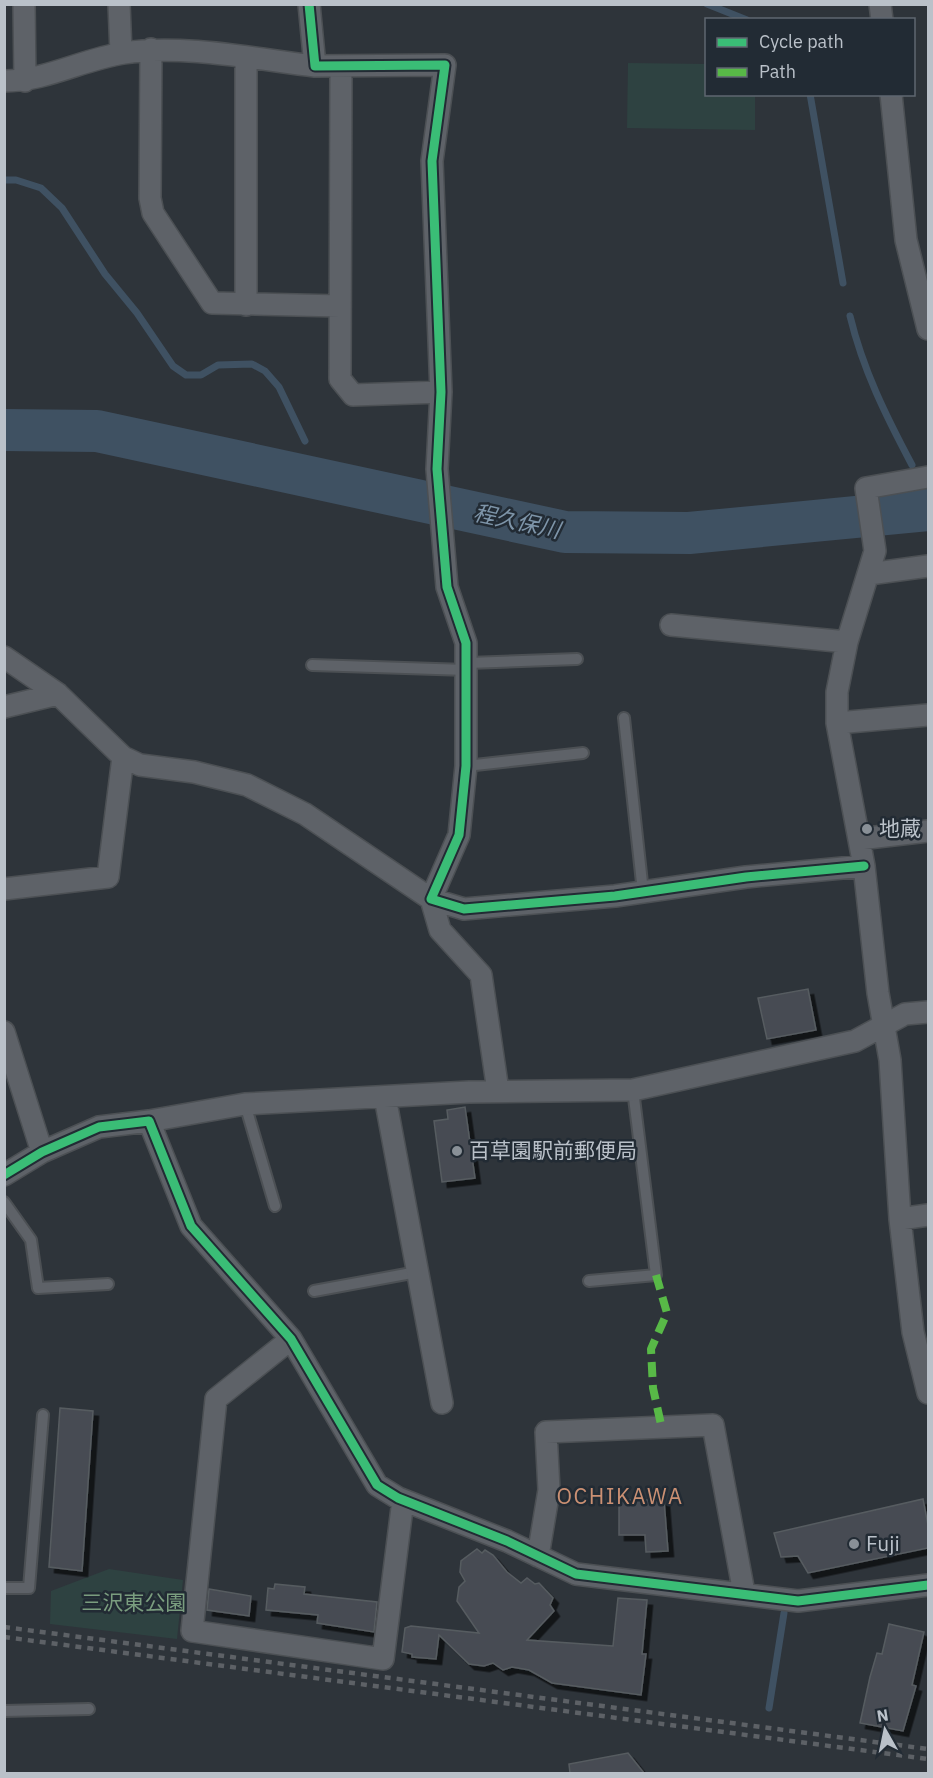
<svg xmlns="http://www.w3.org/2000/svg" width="933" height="1778" font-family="'IBM Plex Sans','Noto Sans JP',sans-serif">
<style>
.green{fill:#2e4241}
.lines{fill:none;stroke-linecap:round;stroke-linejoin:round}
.stream{stroke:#3f5162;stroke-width:7}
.river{stroke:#3f5162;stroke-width:42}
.building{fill:#474c52;stroke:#575c61;stroke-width:1.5;filter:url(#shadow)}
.lane-casing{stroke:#4c5054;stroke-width:14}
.street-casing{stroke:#4c5054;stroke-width:24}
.lane{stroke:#5e6268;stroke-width:10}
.street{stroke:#5e6268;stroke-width:21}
.rail{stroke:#5d6166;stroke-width:4.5;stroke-dasharray:6 6;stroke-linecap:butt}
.quiet{stroke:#58b947;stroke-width:8;stroke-dasharray:15 8;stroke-linecap:butt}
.cycleway-casing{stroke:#222b34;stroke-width:13}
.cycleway{stroke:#3abd76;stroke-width:9}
.poi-dot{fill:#899097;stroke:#222b34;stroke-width:2}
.labels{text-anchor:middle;stroke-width:5;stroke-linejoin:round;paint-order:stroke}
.poi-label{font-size:21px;fill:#bac1c9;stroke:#222b34;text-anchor:start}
.park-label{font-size:21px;fill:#7a9d7f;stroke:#222b34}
.water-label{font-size:22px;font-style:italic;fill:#7e95a9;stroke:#222b34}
.neighbourhood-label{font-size:22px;letter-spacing:1.5px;fill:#cb9073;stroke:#222b34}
</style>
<defs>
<filter id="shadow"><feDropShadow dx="5.5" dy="5.5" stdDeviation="0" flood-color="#0009"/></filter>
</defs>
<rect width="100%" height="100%" fill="#2e343a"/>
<!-- green -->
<path class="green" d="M 628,63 L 706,64 L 706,94 L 755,95 L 755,130 L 627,128 Z
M 109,1569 L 183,1580 L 177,1639 L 50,1624 L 51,1591 Z"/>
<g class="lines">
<!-- stream -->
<path class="stream" d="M 707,4 L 747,20
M 810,94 L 843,283
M 4,180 L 16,180 L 41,188 L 62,208 L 105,274 L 137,313 L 173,366 L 186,375 L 201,375 L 218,365 L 252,364 L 265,371 L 279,387 L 305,441
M 850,316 C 863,370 886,416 912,465
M 291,471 L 293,461
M 925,493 L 928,502
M 769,1708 L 784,1613"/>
<!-- river -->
<path class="river" d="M 4,430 L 97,431 L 565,532 L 689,533 L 928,510"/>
</g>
<!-- building -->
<path class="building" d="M 808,989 L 816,1030 L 767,1039 L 758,998 Z
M 465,1107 L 475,1178 L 442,1182 L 434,1121 L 448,1119 L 447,1110 Z
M 60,1408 L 93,1411 L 82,1571 L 49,1567 Z
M 923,1499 L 928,1525 L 928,1548 L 808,1573 L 798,1556 L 781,1557 L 774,1533 Z
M 619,1500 L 664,1500 L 668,1551 L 646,1552 L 645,1535 L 619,1535 Z
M 477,1549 L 482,1553 L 485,1550 L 493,1555 L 507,1572 L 521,1583 L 527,1578 L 535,1584 L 539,1583 L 553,1598 L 550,1605 L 554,1611 L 527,1640 L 613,1646 L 618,1598 L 647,1600 L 642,1654 L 646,1654 L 641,1695 L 552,1683 L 529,1670 L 512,1667 L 503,1670 L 493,1663 L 484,1666 L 469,1664 L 439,1635 L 436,1659 L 412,1657 L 412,1654 L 402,1652 L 405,1628 L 411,1626 L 479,1633 L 457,1601 L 459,1587 L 465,1581 L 460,1572 L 461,1561 Z
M 275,1584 L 305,1587 L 304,1594 L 377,1602 L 374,1632 L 317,1623 L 318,1615 L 266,1610 L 268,1588 L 274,1589 Z
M 209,1589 L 251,1596 L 249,1616 L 207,1610 Z
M 889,1624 L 924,1632 L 912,1685 L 916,1686 L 903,1731 L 860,1723 L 870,1677 L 877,1653 L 882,1654 Z
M 628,1753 L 644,1773 L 570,1773 L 569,1764 Z"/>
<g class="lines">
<!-- lane casing -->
<g class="lane-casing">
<path id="lane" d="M 468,663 L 577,659
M 312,665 L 467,670
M 624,718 L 643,892
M 466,766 L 583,753
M 245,1104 L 275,1206
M 4,1202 L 31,1240 L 38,1288 L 108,1284
M 589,1281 L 656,1275 L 633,1090
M 314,1291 L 417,1272
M 4,1588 L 29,1588 L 43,1415
M 4,1711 L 89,1709"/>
</g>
<!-- street casing -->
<g class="street-casing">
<path id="street" d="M 24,4 L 25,81
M 119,4 L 121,53
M 309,4 L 315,66 L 445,65 L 432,161 L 441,392 L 437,469 L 447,587 L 466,643 L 466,766 L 459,835 L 431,899 L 464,909 L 615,896 L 746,877 L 864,866
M 880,4 L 882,20
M 151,49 L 150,198 L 153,213 L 212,303 L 340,306
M 341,66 L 340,379 L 353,395 L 441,392
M 4,81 C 46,81 83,59 124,53 C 181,44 256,59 315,66
M 891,94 L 906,240 L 928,329
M 246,305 L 246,58
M 928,477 L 866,488 L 875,551 L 847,642 L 837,692 L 837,723 L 864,866 L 878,993 L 890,1060 L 900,1219 L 913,1332 L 928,1393
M 869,574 L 928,566
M 671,625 L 847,642
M 4,657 L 58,694 L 123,757 L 140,765 L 194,772 L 247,785 L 305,814 L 431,899 L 440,930 L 481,975 L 498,1091
M 4,707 L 58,694
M 837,723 L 928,715
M 859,839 L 928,831
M 4,889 L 108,877 L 123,757
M 4,1032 L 42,1152
M 385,1097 L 442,1403
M 149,1121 L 245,1104 L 469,1092 L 633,1090 L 855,1041 L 905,1014 L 928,1012
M 4,1175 L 42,1152 L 99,1127 L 149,1121 L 191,1226 L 291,1339 L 377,1485 L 398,1498 L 507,1541 L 576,1574 L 798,1601 L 928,1585
M 900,1219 L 928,1215
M 291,1339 L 216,1399 L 192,1631 L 383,1659 L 403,1500
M 538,1556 L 549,1490 L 546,1432 L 713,1425 L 744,1593"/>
</g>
<!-- lane -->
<use href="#lane" class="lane"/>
<!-- street -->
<use href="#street" class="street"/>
<!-- rail -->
<path class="rail" d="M 4,1627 L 928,1749
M 4,1637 L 928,1759"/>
<!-- quiet -->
<path class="quiet" d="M 656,1275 L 667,1313 L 651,1349 L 653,1388 L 662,1429"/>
<!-- cycleway casing -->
<g class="cycleway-casing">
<path id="cycleway" d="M 309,4 L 315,66 L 445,65 L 432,161 L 441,392 L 437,469 L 447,587 L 466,643 L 466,766 L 459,835 L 431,899 L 464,909 L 615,896 L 746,877 L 864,866
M 4,1175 L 42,1152 L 99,1127 L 149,1121 L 191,1226 L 291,1339 L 377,1485 L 398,1498 L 507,1541 L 576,1574 L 798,1601 L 928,1585"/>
</g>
<!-- cycleway -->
<use href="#cycleway" class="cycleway"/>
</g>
<!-- markers -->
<g class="poi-dot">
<circle cx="867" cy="829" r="6"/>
<circle cx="457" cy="1151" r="6"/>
<circle cx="854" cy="1544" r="6"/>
</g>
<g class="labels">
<!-- poi labels -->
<g class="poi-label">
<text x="879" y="836">地蔵</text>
<text x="469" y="1158">百草園駅前郵便局</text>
<text x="866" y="1551">Fuji</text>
</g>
<!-- park labels -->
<g class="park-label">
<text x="134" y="1610">三沢東公園</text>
</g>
<!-- water labels -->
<g class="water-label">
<text transform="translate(517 521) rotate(12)" y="8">程久保川</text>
</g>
<!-- neighbourhood labels -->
<g class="neighbourhood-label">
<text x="620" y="1504">OCHIKAWA</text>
</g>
</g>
<!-- border -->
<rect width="933" height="1778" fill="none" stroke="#bac1c9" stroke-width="12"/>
<!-- legend -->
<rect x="705" y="18" width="210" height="78" fill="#222b34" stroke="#5f6770" stroke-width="1.5"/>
<rect x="717" y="38" width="30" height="9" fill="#3abd76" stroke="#5f6770" stroke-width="1.5"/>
<text x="759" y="48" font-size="18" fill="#bac1c9">Cycle path</text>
<rect x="717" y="68" width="30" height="9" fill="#58b947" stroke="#5f6770" stroke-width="1.5"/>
<text x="759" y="78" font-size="18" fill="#bac1c9">Path</text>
<!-- north arrow -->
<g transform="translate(885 1730) rotate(351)" stroke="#222b34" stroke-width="4.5" paint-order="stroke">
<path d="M0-4.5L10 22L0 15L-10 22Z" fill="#bac1c9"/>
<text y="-9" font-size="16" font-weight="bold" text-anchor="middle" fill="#bac1c9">N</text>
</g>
</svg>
